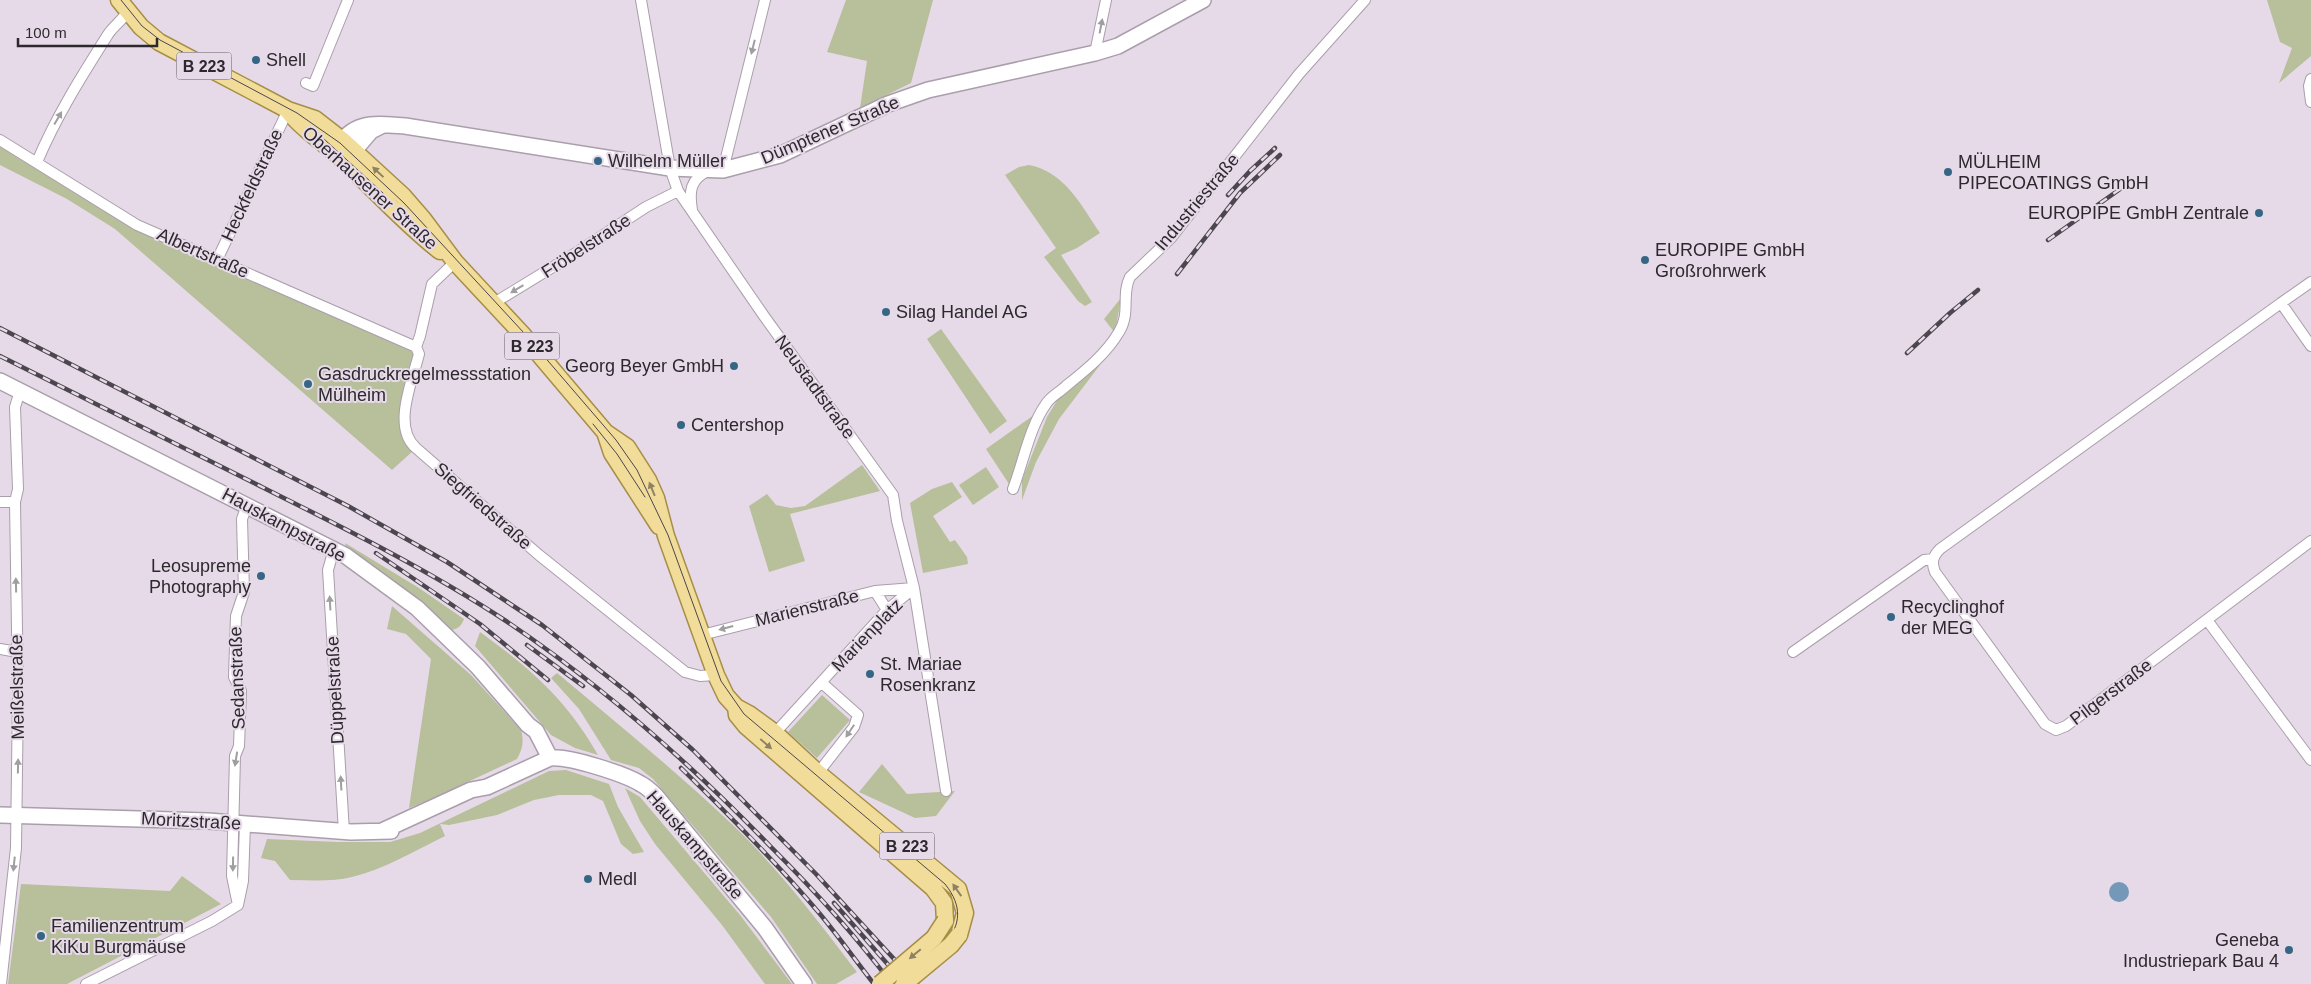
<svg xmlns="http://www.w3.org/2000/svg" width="2311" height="984" font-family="Arial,sans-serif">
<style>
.green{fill:#b8bf9b}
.water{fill:#7598b8}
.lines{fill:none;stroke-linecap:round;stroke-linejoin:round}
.street-casing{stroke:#aa9eac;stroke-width:12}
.secondary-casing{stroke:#aa9eac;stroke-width:18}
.primary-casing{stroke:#a68e47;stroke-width:19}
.street{stroke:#fff;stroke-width:10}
.secondary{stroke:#fff;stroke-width:15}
.primary{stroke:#f1dc99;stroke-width:16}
.tram{stroke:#4c464e;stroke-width:1}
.rail-casing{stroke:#4c464e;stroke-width:4.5}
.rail{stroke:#e6dae8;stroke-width:2.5;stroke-dasharray:8;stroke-linecap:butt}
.primary-bridge-casing{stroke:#a68e47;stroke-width:19;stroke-linecap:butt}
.primary-bridge{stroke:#f1dc99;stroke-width:16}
.oneway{fill:#a09ea1}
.oneway2{fill:#8f8264}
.poi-dot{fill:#356785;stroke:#e6dae8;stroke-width:2}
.labels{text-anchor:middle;stroke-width:4;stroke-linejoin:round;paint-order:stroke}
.shield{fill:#e6dae8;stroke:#645d66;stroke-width:1}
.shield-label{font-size:16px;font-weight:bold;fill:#2d282e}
.poi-label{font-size:18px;fill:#2d282e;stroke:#e6dae8;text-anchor:start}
.street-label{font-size:18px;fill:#2d282e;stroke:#e6dae8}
</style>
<rect width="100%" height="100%" fill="#e6dae8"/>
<!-- green -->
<path class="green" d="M 846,0 L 933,0 L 911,83 L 860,108 L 867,61 L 827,52 Z
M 2267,0 L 2311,0 L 2311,56 L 2279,83 L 2292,48 L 2280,42 Z
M 0,146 L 139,231 L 415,351 L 402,421 L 414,450 L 392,470 L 115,229 L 67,199 L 0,165 Z
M 1029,165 C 1065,172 1081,205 1100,233 L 1077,248 L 1061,255 L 1092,302 L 1085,306 L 1078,301 L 1044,257 L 1056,248 L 1005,175 L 1019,167 Z
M 1121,298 L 1115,333 L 1104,319 Z
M 941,329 L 1007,421 L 990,434 L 927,339 Z
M 1100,365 L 1059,419 L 1036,462 L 1022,500 L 1022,480 L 1047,417 L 1058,399 Z
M 1038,412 L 1009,484 L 986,449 Z
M 862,465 L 880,491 L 790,514 L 805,561 L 769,572 L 749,506 L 767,494 L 776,505 L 791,508 L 805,506 Z
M 986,467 L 999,487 L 973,505 L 959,485 Z
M 952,482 L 962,497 L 933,516 L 950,542 L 955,540 L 967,557 L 968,564 L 923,573 L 910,503 L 932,489 Z
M 345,543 L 419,588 L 464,619 C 461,626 459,628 452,630 L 346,548 Z
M 392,606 L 471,675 L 521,730 C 524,741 523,748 517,759 L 429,800 L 409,808 L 431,659 L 406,634 L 387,629 Z
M 480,632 C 531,669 566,699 598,755 L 575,748 L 551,735 L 475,646 Z
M 557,673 C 617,723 678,773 735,827 C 780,871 819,922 857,972 L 836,984 L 817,984 L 771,917 L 653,779 L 639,768 L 611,760 L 579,709 L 551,678 Z
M 822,695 L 850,720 L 817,758 L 788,732 Z
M 882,764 L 907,794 L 955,791 L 936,816 L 915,818 L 859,792 Z
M 566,770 L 609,784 L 618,807 L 644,852 L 633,854 L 621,844 L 603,801 L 591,795 L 559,795 L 534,800 L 497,815 L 449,825 L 440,824 L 445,836 C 416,850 385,869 352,877 C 332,882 311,880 290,880 L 275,861 L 261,858 L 267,839 L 338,842 L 390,842 L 420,833 L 549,771 Z
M 625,788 L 640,797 L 740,915 L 792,984 L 765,984 L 722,925 L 655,844 L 640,821 Z
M 182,876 L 221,904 L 67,984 L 8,984 L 21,884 L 170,891 Z"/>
<!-- water -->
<path class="water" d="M2109 892a10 10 0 1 1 20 0a10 10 0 1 1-20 0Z"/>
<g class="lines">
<!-- street casing -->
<g class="street-casing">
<path id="street" d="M 641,0 L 670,168 L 678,191 L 764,316 L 893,495 L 897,521 L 914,588 L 946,791
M 1095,53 L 1106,0
M 2311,79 L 2309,86 L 2311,102
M 306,83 L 313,86 L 348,0
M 0,140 L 137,225 L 416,347
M 37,162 C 56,117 81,77 107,36 C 112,27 122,21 127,12
M 723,170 L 765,0
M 692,210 C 689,192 690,179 708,171
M 217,260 L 288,110
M 455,262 L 432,284 L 420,336 L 416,347 L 419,354 C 412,382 392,427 416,448 L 539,555 L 685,672 L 700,676 L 716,675
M 2311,282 L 2281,303 L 2311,346
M 494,303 L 579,251 L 646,207 L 678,191
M 2281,303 L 1940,549 C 1933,556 1931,562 1935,572 L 2045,724 L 2056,730 L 2066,726 L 2311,541
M 1013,489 C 1023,463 1030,426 1046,404 C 1050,397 1060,392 1066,386 C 1086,370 1106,354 1119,332 C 1131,313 1121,294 1130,277 L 1171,238 L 1299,74 L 1365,0
M 0,502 L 15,502
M 334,549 L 328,570 L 344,832
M 875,591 L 887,610
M 2207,620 L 2311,760
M 702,635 L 875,591 L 914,588
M 0,649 L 17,652
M 1793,652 L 1924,560 L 1933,559
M 775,733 L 887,610 L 914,588
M 818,773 L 854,727 L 858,715 L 822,683
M 238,905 L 232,876 L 235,756 L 239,746 L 241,691 L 234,677 L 236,616 L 244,592 L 242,519 L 247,505
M 1,984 L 16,848 L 18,693 L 15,502 L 18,489 L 15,407 L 20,391
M 86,984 L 212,921 L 238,905 L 243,881 L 245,824"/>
</g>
<!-- secondary casing -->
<g class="secondary-casing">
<path id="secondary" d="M 336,149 C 354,120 374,124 405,126 L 670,168 L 723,170 L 780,155 L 888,104 L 928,90 L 1095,53 L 1118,46 L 1203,0
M 347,159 L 371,131 L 383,125
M 0,381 L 346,556 L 417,608 L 478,667 L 528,725 L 536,731 L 550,758
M 0,815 L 208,821 L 351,832 L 391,831
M 382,831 L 471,790 L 487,787 L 550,758 C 569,756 625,774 641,784 C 647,787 652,792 656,796 L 765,928 L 804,984"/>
</g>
<!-- primary casing -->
<g class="primary-casing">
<path id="primary" d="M 119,0 L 141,27 L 159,42 L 288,110 L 315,119 L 342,140 L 403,196 L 423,219 L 455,262 L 522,334 L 605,432 L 627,447 L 648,480 L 656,498 L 666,536 L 716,675 L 726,696 L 736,707 L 749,714 L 775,733 L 818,773 L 958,889 L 965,913 L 959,935
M 289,112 C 303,130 324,143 341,158 C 374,189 404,223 440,251
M 605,432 L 612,453 L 659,526
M 736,707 L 737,715 L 746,726 L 933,888 L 944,903 L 945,921"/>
</g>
<!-- street -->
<use href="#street" class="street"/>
<!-- secondary -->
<use href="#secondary" class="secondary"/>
<!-- primary -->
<use href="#primary" class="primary"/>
<!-- tram -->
<path class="tram" d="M 121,0 L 142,26 L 160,40 L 297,113 L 340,143 L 404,203 L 524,333 L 616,440 L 637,470 L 668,535 L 721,681 L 744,714 L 945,884 C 982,930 929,957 897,984
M 324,139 L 383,193
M 593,424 L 617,454 L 645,497"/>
<!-- rail casing -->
<g class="rail-casing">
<path id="rail" d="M 1228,195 L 1250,171 L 1275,148
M 2048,240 L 2123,187
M 1177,274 L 1240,193 L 1280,155
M 0,328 L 348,506 L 447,562 L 542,625 L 631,695 L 693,750 L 816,874 L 917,984
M 1907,353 L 1950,313 L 1978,290
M 0,356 C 86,399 172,442 258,485 C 342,527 427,569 506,621 C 603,686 690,763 771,847 C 814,890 855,935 892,984
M 376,553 L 480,624 L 548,680
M 527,645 L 583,686
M 681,768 C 729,815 777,863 820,914 C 839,937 856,961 874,984
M 834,903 L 905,984"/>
</g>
<!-- rail -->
<use href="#rail" class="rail"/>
<!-- primary-bridge casing -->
<g class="primary-bridge-casing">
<path id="primary-bridge" d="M 880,984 L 934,938 L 945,921
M 904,984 L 951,945 L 959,935"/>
</g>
<!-- primary-bridge -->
<use href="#primary-bridge" class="primary-bridge"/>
</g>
<!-- one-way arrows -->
<defs><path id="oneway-solid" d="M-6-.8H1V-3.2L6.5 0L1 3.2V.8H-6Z" transform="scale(1.25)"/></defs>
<g class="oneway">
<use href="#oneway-solid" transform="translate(1101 26) rotate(-79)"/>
<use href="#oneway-solid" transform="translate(753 47) rotate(104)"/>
<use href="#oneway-solid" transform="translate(58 118) rotate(-60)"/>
<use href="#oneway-solid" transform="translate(517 289) rotate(149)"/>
<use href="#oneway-solid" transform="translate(16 585) rotate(-91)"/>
<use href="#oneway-solid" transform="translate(330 603) rotate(-93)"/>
<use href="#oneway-solid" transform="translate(726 628) rotate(165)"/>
<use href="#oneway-solid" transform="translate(850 731) rotate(124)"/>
<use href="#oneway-solid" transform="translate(236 759) rotate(99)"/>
<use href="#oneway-solid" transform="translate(18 766) rotate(-89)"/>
<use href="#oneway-solid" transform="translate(341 783) rotate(-93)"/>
<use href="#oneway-solid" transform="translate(14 864) rotate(96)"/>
<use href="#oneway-solid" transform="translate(233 864) rotate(91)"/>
</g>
<g class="oneway2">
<use href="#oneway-solid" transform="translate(378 172) rotate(-137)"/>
<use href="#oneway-solid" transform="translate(652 489) rotate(-112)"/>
<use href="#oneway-solid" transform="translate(766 744) rotate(41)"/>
<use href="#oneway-solid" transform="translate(957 890) rotate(-125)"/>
<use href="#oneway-solid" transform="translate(915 954) rotate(140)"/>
</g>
<!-- markers -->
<g class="poi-dot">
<circle cx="256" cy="60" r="5"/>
<circle cx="598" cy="161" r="5"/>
<circle cx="1948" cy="172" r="5"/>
<circle cx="2259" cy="213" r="5"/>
<circle cx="1645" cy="260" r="5"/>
<circle cx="886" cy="312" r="5"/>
<circle cx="734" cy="366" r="5"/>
<circle cx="308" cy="384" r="5"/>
<circle cx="681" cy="425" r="5"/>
<circle cx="261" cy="576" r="5"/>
<circle cx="1891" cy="617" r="5"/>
<circle cx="870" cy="674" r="5"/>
<circle cx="588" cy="879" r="5"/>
<circle cx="41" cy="936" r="5"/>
<circle cx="2289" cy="950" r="5"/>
</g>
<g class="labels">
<!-- shield labels -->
<g class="shield">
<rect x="176.5" y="52.5" width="55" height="27" rx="4"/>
<rect x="504.5" y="332.5" width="55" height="27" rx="4"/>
<rect x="879.5" y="832.5" width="55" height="27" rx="4"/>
</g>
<g class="shield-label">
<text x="204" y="72">B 223</text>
<text x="532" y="352">B 223</text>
<text x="907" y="852">B 223</text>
</g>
<!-- poi labels -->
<g class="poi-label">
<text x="266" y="66">Shell</text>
<text x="608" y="167">Wilhelm Müller</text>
<text x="1958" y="168">MÜLHEIM<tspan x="1958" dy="21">PIPECOATINGS GmbH</tspan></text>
<text x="2249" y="219" text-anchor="end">EUROPIPE GmbH Zentrale</text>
<text x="1655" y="256">EUROPIPE GmbH<tspan x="1655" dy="21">Großrohrwerk</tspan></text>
<text x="896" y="318">Silag Handel AG</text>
<text x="724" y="372" text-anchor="end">Georg Beyer GmbH</text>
<text x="318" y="380">Gasdruckregelmessstation<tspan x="318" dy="21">Mülheim</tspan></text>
<text x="691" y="431">Centershop</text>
<text x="251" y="572" text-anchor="end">Leosupreme<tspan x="251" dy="21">Photography</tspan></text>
<text x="1901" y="613">Recyclinghof<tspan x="1901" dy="21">der MEG</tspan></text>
<text x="880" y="670">St. Mariae<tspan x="880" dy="21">Rosenkranz</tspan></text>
<text x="598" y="885">Medl</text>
<text x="51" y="932">Familienzentrum<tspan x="51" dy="21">KiKu Burgmäuse</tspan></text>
<text x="2279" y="946" text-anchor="end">Geneba<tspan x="2279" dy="21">Industriepark Bau 4</tspan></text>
</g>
<!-- street labels -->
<g class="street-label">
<text transform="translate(830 130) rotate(-23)" y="6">Dümptener Straße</text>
<text transform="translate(252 185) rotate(-65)" y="6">Heckfeldstraße</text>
<text transform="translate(370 188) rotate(42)" y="6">Oberhausener Straße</text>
<text transform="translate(1197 202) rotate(-50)" y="6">Industriestraße</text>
<text transform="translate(586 246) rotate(-33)" y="6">Fröbelstraße</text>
<text transform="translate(203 253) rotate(24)" y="6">Albertstraße</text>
<text transform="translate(815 387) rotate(54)" y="6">Neustadtstraße</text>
<text transform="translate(483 506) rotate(41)" y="6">Siegfriedstraße</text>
<text transform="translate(284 525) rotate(28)" y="6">Hauskampstraße</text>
<text transform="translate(807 608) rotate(-14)" y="6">Marienstraße</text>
<text transform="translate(867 635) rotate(-46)" y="6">Marienplatz</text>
<text transform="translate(237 678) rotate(-92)" y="6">Sedanstraße</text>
<text transform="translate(17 687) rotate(-91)" y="6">Meißelstraße</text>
<text transform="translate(335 690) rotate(-93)" y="6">Düppelstraße</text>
<text transform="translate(2111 692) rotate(-37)" y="6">Pilgerstraße</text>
<text transform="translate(191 821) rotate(3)" y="6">Moritzstraße</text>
<text transform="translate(695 845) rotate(49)" y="6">Hauskampstraße</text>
</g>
</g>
<!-- scale -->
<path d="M18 38v8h139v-8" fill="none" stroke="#2d282e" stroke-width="2.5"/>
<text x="25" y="38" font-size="15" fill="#2d282e" stroke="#e6dae8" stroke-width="4" paint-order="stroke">100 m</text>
</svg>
